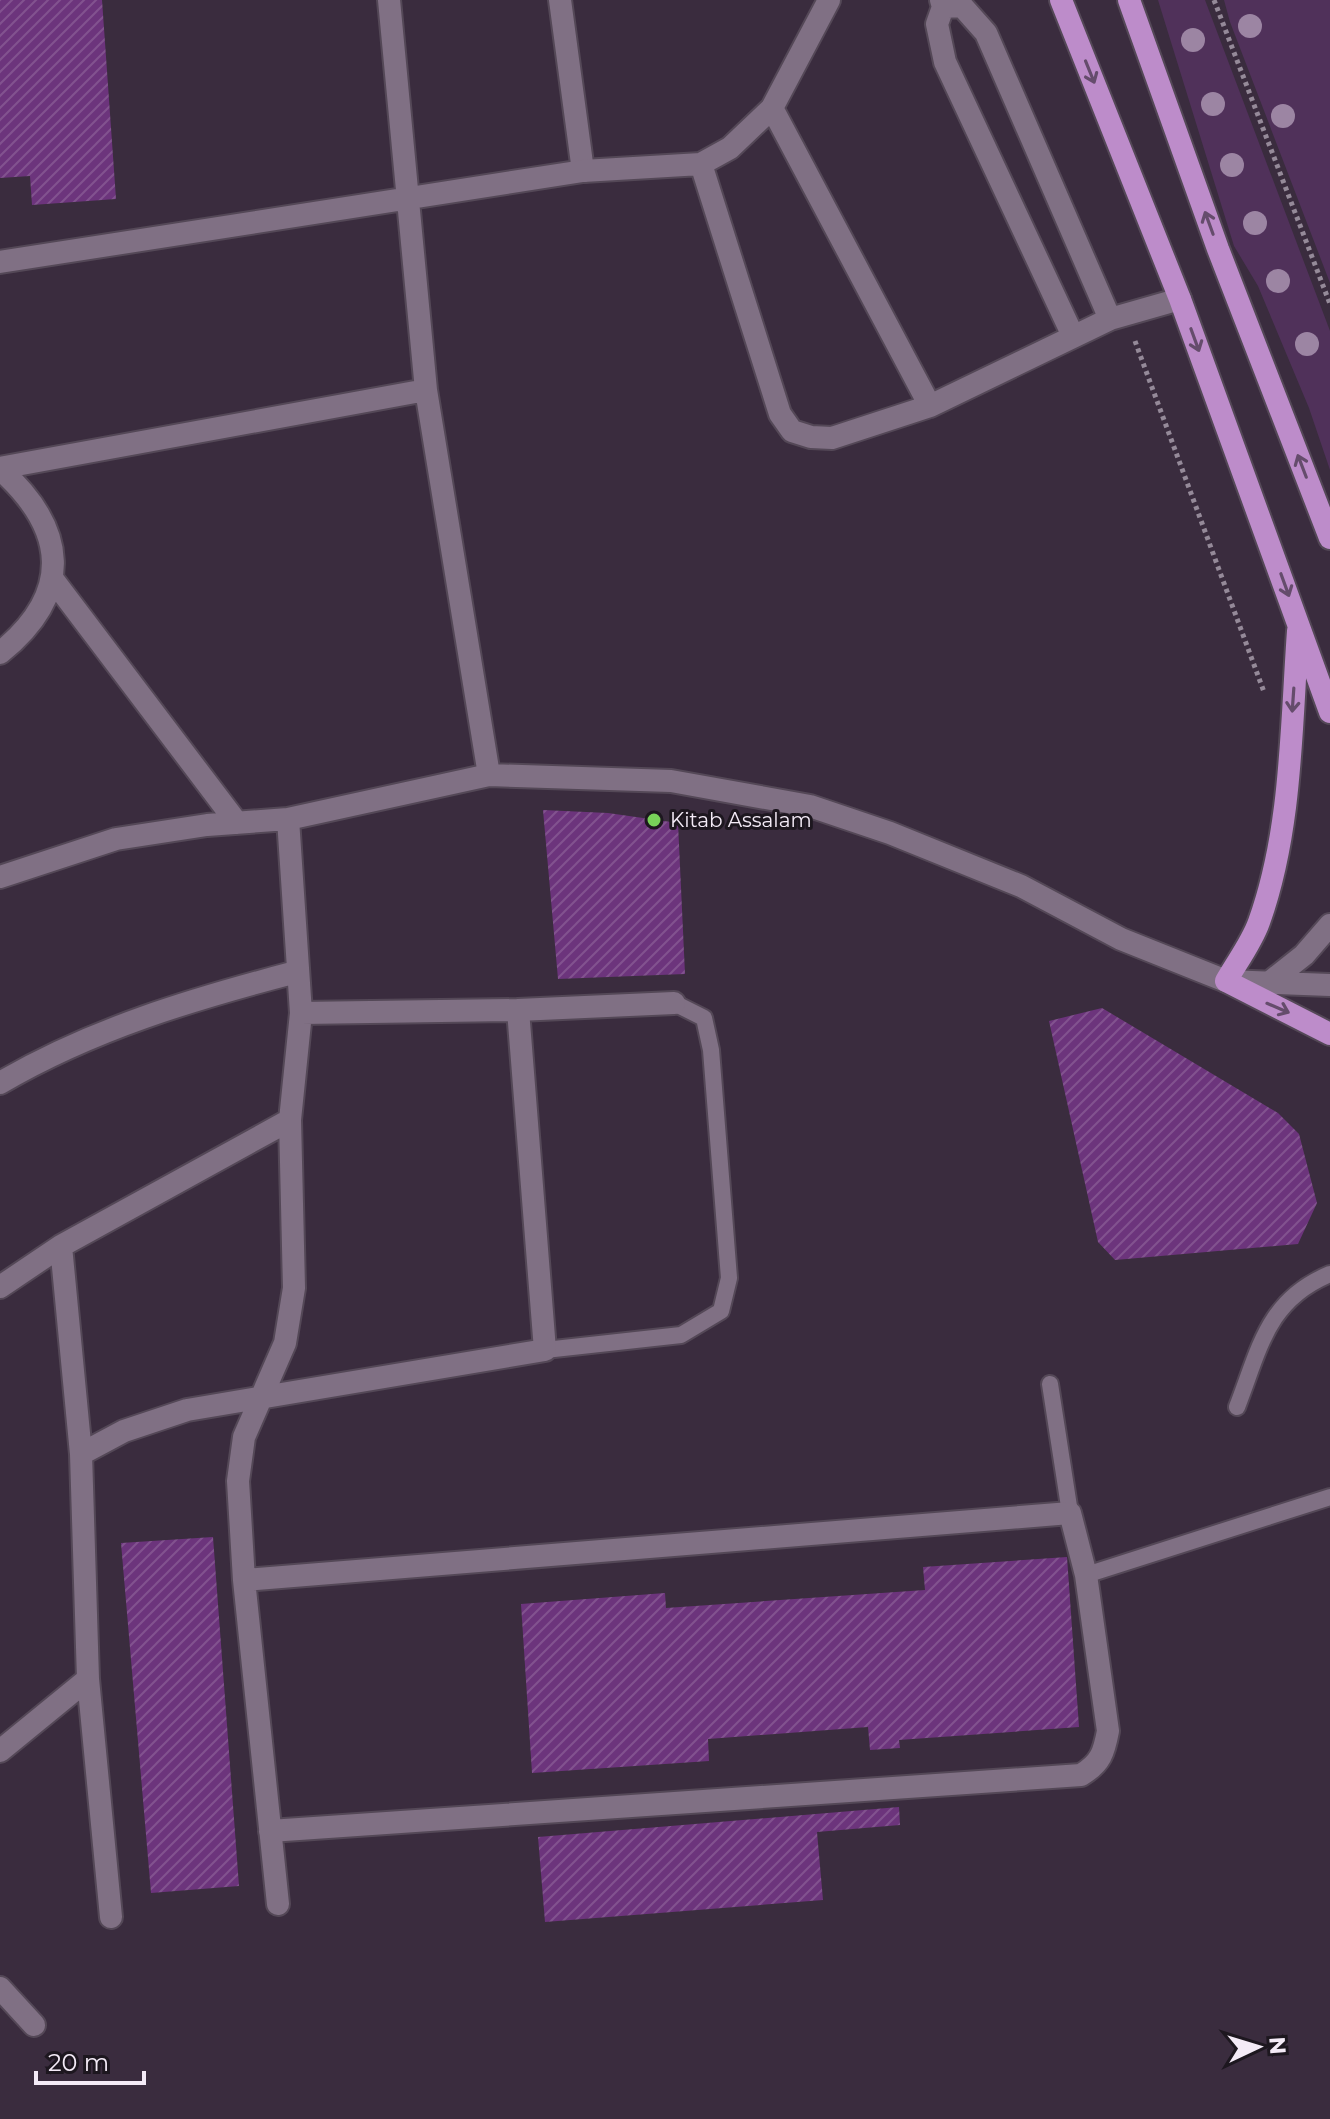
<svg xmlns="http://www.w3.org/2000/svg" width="1330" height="2119" font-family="Montserrat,sans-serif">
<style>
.green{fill:#50315a}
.building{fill:url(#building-hatch)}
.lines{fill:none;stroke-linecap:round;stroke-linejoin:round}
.service-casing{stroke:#544857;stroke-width:20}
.pedestrian-casing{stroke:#544857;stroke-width:26}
.minor-casing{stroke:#544857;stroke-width:26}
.trunk-casing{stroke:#544857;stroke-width:26}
.path{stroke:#958a99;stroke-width:5;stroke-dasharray:4 4;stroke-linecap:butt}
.service{stroke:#807084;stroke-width:16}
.pedestrian{stroke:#807084;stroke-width:22}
.minor{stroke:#807084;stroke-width:22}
.trunk{stroke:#bd8cca;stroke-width:22}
.tree{fill:#9c85a3}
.oneway{stroke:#654c6c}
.poi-dot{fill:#78d259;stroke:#1d171f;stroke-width:3}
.labels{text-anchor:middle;stroke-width:6;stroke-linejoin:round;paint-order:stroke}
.poi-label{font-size:20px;fill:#f4ebf7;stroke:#1d171f;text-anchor:start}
</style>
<defs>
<pattern id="building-hatch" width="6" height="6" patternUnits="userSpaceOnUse" patternTransform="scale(2)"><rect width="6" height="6" fill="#6c347c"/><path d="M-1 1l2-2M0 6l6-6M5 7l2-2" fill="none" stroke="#82528f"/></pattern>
</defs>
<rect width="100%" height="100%" fill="#3a2c3e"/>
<!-- green -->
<path class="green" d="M 1158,0 L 1205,0 L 1330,331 L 1330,470 L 1309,408 L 1258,286 L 1234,246 Z
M 1224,0 L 1330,0 L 1330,283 L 1230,22 Z"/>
<!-- building -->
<path class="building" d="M 0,0 L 102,0 L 116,199 L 32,205 L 30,176 L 0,178 Z
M 543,810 L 608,813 L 678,823 L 685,974 L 558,979 Z
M 1102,1008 L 1278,1113 L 1299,1134 L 1317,1203 L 1298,1244 L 1115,1260 L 1098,1242 L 1049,1021 Z
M 213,1537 L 239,1886 L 151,1893 L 121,1543 Z
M 1067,1557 L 1079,1727 L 899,1740 L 900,1748 L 870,1750 L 868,1727 L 708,1739 L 709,1761 L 532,1773 L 521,1604 L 665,1593 L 666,1608 L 925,1590 L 923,1567 Z
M 899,1807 L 900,1825 L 817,1832 L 823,1900 L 545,1922 L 538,1837 Z"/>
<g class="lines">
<!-- service casing -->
<g class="service-casing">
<path id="service" d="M 545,1350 L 681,1335 L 721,1311 L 729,1278 L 711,1050 L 704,1018 L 674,1003
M 1050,1384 L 1070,1513
M 1237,1407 C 1260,1348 1267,1300 1330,1274
M 1086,1575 L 1330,1497"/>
</g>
<!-- pedestrian casing -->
<g class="pedestrian-casing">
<path id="pedestrian" d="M 560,0 L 583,171"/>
</g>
<!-- minor casing -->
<g class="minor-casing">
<path id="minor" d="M 389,0 L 426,390 L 489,775
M 941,0 L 943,7 L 937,24 L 945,62 L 1073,336
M 943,7 L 962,6 L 986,33 L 1110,319
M 772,108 L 930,406
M 701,164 L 780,414 L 792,431 L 811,437 L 832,438 L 930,406 L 1110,319 L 1180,299
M 0,262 L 583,171 L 701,164 L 730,148 L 772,108 L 829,0
M 0,468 L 426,390
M 0,469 C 67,529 74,593 0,653
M 54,581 L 237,823
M 0,877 L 116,839 L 207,825 L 288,819 L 489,775 L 671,781 L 810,806 L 890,833 L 1021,886 L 1121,939 L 1226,981 L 1330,985
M 1270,982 L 1304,955 L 1330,925
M 301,1013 L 518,1010 L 674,1003
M 0,1083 C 92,1029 193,999 296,972
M 61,1246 L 81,1454 L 88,1679 L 111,1917
M 0,1287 L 61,1246 L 290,1120
M 81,1454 L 124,1431 L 187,1410 L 545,1350 L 518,1010
M 244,1580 L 1070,1513 L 1086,1575 L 1108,1731 C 1104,1752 1101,1763 1081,1775 L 270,1831
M 0,1751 L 88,1679
M 278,1904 L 244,1580 L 238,1481 L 244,1437 L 285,1343 L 294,1288 L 290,1120 L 301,1013 L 288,819
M 0,1988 L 34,2025"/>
</g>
<!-- trunk casing -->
<g class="trunk-casing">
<path id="trunk" d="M 1061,0 L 1180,299 L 1330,712
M 1129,0 L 1218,249 L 1330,538
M 1298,631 C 1291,727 1292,830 1259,922 C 1252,942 1237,962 1226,981 L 1330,1034"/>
</g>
<!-- path -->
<path class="path" d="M 1214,0 L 1330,304
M 1135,341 L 1264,692"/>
<!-- service -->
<use href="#service" class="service"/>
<!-- pedestrian -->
<use href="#pedestrian" class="pedestrian"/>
<!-- minor -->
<use href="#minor" class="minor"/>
<!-- trunk -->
<use href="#trunk" class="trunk"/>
</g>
<!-- trees -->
<g class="tree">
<circle cx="1250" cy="26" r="12"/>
<circle cx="1193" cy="40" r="12"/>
<circle cx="1213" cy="104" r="12"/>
<circle cx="1283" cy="116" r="12"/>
<circle cx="1232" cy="165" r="12"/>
<circle cx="1255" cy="223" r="12"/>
<circle cx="1278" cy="281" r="12"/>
<circle cx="1307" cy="344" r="12"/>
</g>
<!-- one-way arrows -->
<defs><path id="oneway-shaft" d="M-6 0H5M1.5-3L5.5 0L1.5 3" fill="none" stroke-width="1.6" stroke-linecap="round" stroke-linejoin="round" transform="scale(2)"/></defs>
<g class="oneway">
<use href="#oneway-shaft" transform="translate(1090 72) rotate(68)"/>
<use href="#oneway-shaft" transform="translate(1209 223) rotate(-110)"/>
<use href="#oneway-shaft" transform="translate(1195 340) rotate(70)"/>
<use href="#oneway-shaft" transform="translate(1302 466) rotate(-111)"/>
<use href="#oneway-shaft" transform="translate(1285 585) rotate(70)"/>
<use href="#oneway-shaft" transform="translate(1293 700) rotate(94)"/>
<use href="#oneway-shaft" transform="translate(1278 1008) rotate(23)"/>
</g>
<!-- markers -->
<circle class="poi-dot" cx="654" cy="820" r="8"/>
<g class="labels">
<!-- poi labels -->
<g class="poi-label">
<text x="670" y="827">Kitab Assalam</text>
</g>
</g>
<!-- north arrow -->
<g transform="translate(1258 2047) rotate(86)" stroke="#1d171f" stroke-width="6" paint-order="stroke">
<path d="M0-6L14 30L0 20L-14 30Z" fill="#f4ebf7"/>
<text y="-12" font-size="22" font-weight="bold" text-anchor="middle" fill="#f4ebf7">N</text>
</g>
<!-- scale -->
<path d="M36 2071v12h108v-12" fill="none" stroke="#f4ebf7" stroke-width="4"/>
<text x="48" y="2071" font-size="24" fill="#f4ebf7" stroke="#1d171f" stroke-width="6" paint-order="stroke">20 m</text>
</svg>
